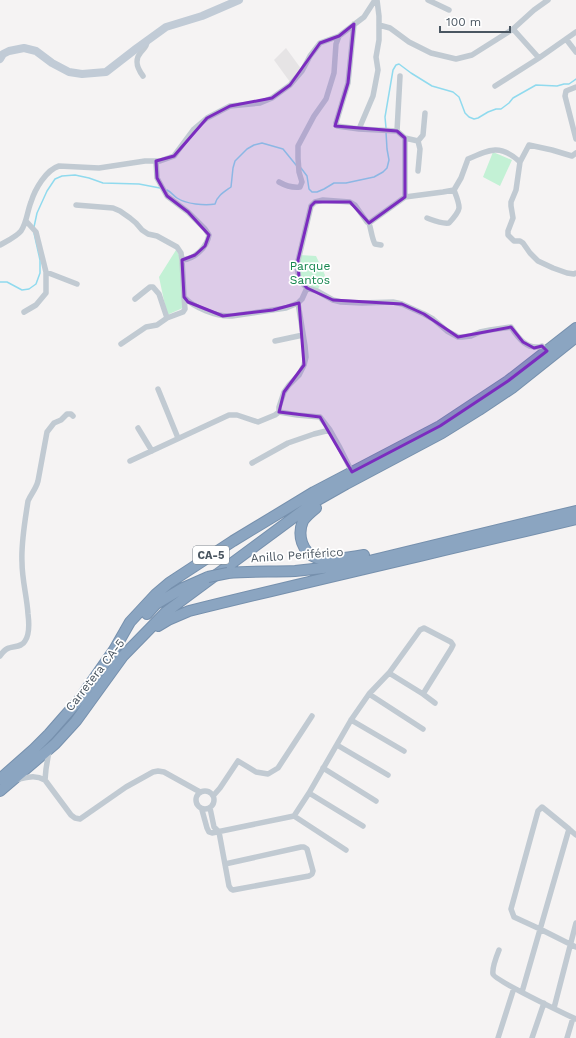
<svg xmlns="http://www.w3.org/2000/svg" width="576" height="1038" font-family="'Work Sans',sans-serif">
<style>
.education{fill:#e6e4e5}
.green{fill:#c3f1d5}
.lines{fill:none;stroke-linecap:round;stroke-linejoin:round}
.stream{stroke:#90daee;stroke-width:1.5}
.highway-casing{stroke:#7690ad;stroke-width:12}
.street{stroke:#c1cad2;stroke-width:5.5}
.secondary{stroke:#c1cbd6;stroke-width:8}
.highway{stroke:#8ba5c1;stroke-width:10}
.highway-bridge-casing{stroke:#7690ad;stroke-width:12;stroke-linecap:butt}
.highway-bridge{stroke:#8ba5c1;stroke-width:10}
.marked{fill:#7b2cbf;fill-opacity:0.2;stroke:#7b2cbf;stroke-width:3;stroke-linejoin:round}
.labels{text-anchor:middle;stroke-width:3.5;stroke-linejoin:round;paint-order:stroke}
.shield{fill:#fff;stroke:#808990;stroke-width:1}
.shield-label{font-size:11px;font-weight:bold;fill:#4a5661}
.park-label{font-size:12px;fill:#17864f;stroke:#fff}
.street-label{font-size:12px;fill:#4a5661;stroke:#fff}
</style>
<rect width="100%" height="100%" fill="#f5f3f3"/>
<!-- education -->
<path class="education" d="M 286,48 L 302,70 L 290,82 L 274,60 Z"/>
<!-- green -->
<path class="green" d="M 493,152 L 512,160 L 500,186 L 483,177 Z
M 176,250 L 179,255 L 185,307 L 167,315 L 159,277 Z
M 300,255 L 316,256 L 325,275 L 317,291 L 307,288 L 297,270 Z"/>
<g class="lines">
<!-- stream -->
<path class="stream" d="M 386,128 L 385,117 L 393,70 L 396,65 L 399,64 L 411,73 L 432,86 L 453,92 L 459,97 L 465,113 L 469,117 L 474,119 L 478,118 L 488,112 L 496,109 L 501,109 L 509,103 L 513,98 L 536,85 L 557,86 L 564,84 L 569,84 L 576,79
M 301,168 L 307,176 L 309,189 L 312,192 L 317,192 L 324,189 L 334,183 L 346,183 L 374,177 L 383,172 L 387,168 L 389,160 L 387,149 L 386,132
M 167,190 C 171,192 174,196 177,198 C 186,204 205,206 215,204 C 217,196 224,192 231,187 L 233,168 L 235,161 L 247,149 L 254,145 L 262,143 L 283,149 L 296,165
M 34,227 L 37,213 L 47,191 L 55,179 L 62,176 L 75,175 L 89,178 L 103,183 L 139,184 L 160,188
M 0,282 L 7,282 L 22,290 L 29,289 L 36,284 L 40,273 L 40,260 L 34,233"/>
<!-- highway casing -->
<g class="highway-casing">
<path id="highway" d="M 316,508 C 311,512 306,516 303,521 C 297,535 302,553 317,558 C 329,562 351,557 364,555
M 228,573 C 250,571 272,572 295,571 C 319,569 342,566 365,562 L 576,511
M 147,614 L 156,604 L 183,588 L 208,577
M 158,626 L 168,620 L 189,611 C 318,579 447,550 576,519
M 0,779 L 34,749 L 49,734 L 63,718 L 79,700 L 114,650 L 130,622 L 156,594 L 169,583 L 233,541 L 314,492 L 440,426 L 508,381 L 576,328
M 0,791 L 55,744 L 76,721 L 123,656 L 166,612 L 316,501 L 346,484 L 442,433 L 479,410 L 512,388 L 576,337"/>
</g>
<!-- street -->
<path class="street" d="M 428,0 L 449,10
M 354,24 L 348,83 L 336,123 L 337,126 L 359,129 L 397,131 L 405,138 L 405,197
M 379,25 L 390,28 L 409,42 L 431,53 L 456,59 L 472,55 L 513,29 L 534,10 L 548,0
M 513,29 L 539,58
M 566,39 L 576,52
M 143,76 C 137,68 134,60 141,52 C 145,47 147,46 147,40
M 495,86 L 539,58 L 576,32
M 576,87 L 566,91 L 565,96 L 576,139
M 359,129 L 373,96 L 378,70 L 376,57 L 379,40 L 379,16 L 377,0
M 397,131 L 400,76
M 405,138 L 418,141 L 420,149 L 418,171
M 418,141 L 423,135 L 425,113
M 576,153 L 572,156 L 552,150 L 529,145 L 520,162 L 516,190 L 511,202 L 511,206 L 513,218 L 508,231 L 508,235 L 514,241 L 520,241 L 523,243 L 530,253 L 538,261 L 553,268 L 567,273 L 574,274 L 576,273
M 156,161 L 157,178 L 167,196 L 188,212 L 205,229 L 209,235 C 207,247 195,259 182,260 L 184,297 C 194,308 217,317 232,316 L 286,308 L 298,303 L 302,299 L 307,288
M 520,162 C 501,144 490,149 468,159 L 461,178 L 454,190 L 443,192 L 405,197 L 369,223 L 367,222 L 355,205 L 350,202 L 323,200 L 315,202 L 311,206 L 297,265 L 299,279 L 303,284 L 307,288 L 317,291 L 333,300 L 341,302 L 362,303 L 393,302 L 402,304 L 424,314 L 433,319 L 447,331 L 458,337 L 462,337 L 471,336 L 480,332 L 490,330 L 511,327 C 518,338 528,351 542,346 L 547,351
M 279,182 C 286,186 292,188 300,187 L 302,182 L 299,172 L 298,158 L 298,146 L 314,116 L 326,99 L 334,73 L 336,44 L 339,36
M 76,205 L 113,208 L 120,211 L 130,218 L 136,223 L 142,230 L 148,234 L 157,236 L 177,247 L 181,253 L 182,260
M 427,218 C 435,221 441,224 449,223 C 462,209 461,208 454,190
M 369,223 C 371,229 372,239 375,244 L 381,245
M 0,245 C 7,241 16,237 21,231 C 27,222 27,212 31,202 C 35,189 46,170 59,166 L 99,168 L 145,161 L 160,161 L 174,156 L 194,129 L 207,118 L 230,106 L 260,103 L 272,98 L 290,85 L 302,71 L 310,56 L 320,43 L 339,36 L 364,17 L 375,0
M 46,272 L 77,284
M 135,299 L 150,287 L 153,287 L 159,294 L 167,318 L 183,312 L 185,309 L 184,297
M 24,312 L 36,305 L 46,293 L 46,272 L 36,232 L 26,221
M 275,341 L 303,335
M 121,344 L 146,327 L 157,325 L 167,318
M 158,389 L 178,438
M 279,412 L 279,407 L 284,392 L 289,385 L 299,375 L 304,365 L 306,357 L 305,346 L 298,303
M 279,412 L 297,415 L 320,417 L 330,430 L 339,446 L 352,472
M 138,428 L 152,451
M 130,461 L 229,415 L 237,415 L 258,422 L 275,415 L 279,412
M 252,463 L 288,443 L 314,434 L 330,430
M 0,656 C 2,653 5,649 9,648 C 15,646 22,647 25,641 C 30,634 29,622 28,614 C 27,597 22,580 22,562 C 21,542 25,521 28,501 C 31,494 36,489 38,481 L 47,432 L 54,423 L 61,420 L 67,414 L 71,414 L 73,416
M 389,673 L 423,694 L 435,703
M 369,694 L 423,729
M 351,720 L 404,751
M 337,745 L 388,775
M 323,768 L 376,801
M 15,780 C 26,778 34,774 45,780 L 71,815 L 75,818 L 80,819 L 126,787 L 153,772 L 158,771 L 164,772 L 200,792
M 45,780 L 46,769 L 49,751
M196 800a9 9 0 1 1 18 0a9 9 0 1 1-18 0Z
M 309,793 L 363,826
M 213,796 L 220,788 L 238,761 L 256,772 L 268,774 L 278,768 L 312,716
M 210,808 L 214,827 L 219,832 L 229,886 L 231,889 L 233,890 L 309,876 L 312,874 L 313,871 L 307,849 L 304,847 L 301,847 L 225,864
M 202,810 L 207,828 L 209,832 L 212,833 L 294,816 L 309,793 L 351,720 L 369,694 L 389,673 L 420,630 L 424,628 L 451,642 L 453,645 L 451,649 L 423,694
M 294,816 L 346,850
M 569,829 L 542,807 L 538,811 L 511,909 L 514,917 L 540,929 L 576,947
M 499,950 C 497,955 492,969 493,974 C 494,980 565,1014 576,1019
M 522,992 L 569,829 L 576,835
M 554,1008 L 576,923
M 498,1038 L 514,988
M 532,1038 L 544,1003
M 567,1038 L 573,1018"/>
<!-- secondary -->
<path class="secondary" d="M 0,59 L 3,54 L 9,51 L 24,48 L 36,51 L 52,63 L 69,72 L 82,74 L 106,72 L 137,48 L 166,27 L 202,16 L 239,0"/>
<!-- highway -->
<use href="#highway" class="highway"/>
<!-- highway-bridge casing -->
<g class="highway-bridge-casing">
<path id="highway-bridge" d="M 208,577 L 228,573"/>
</g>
<!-- highway-bridge -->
<use href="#highway-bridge" class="highway-bridge"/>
</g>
<!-- marked area -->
<path class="marked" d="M 354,24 L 348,83 L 335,126 L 397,131 L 405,138 L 405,197 L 369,223 L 350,202 L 315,202 L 311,206 L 298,260 L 299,279 L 307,288 L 333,300 L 402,304 L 424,314 L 458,337 L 511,327 L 523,342 L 534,348 L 542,346 L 547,351 L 508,381 L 440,426 L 352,472 L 320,417 L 279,412 L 284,392 L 304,365 L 299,303 L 273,310 L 223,316 L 188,302 L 184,297 L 182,260 L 195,255 L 205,246 L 209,235 L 188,212 L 167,196 L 157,178 L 156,161 L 174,156 L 207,118 L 230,106 L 272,98 L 290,85 L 320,43 L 339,36 Z"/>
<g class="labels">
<!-- shield labels -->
<rect class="shield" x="193" y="546" width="36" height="18" rx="3"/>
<g class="shield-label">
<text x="211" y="559">CA-5</text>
</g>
<!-- park labels -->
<g class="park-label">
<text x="310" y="270">Parque<tspan x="310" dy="14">Santos</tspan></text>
</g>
<!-- street labels -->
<g class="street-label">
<text transform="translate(297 555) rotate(-4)" y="4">Anillo Periférico</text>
<text transform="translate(95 675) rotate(-52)" y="4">Carretera CA-5</text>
</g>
</g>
<!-- scale -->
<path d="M440 26v6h70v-6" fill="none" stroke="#4a5661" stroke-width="2"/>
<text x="446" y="26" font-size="12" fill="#4a5661" stroke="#ffffff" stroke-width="3" paint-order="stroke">100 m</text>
</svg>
